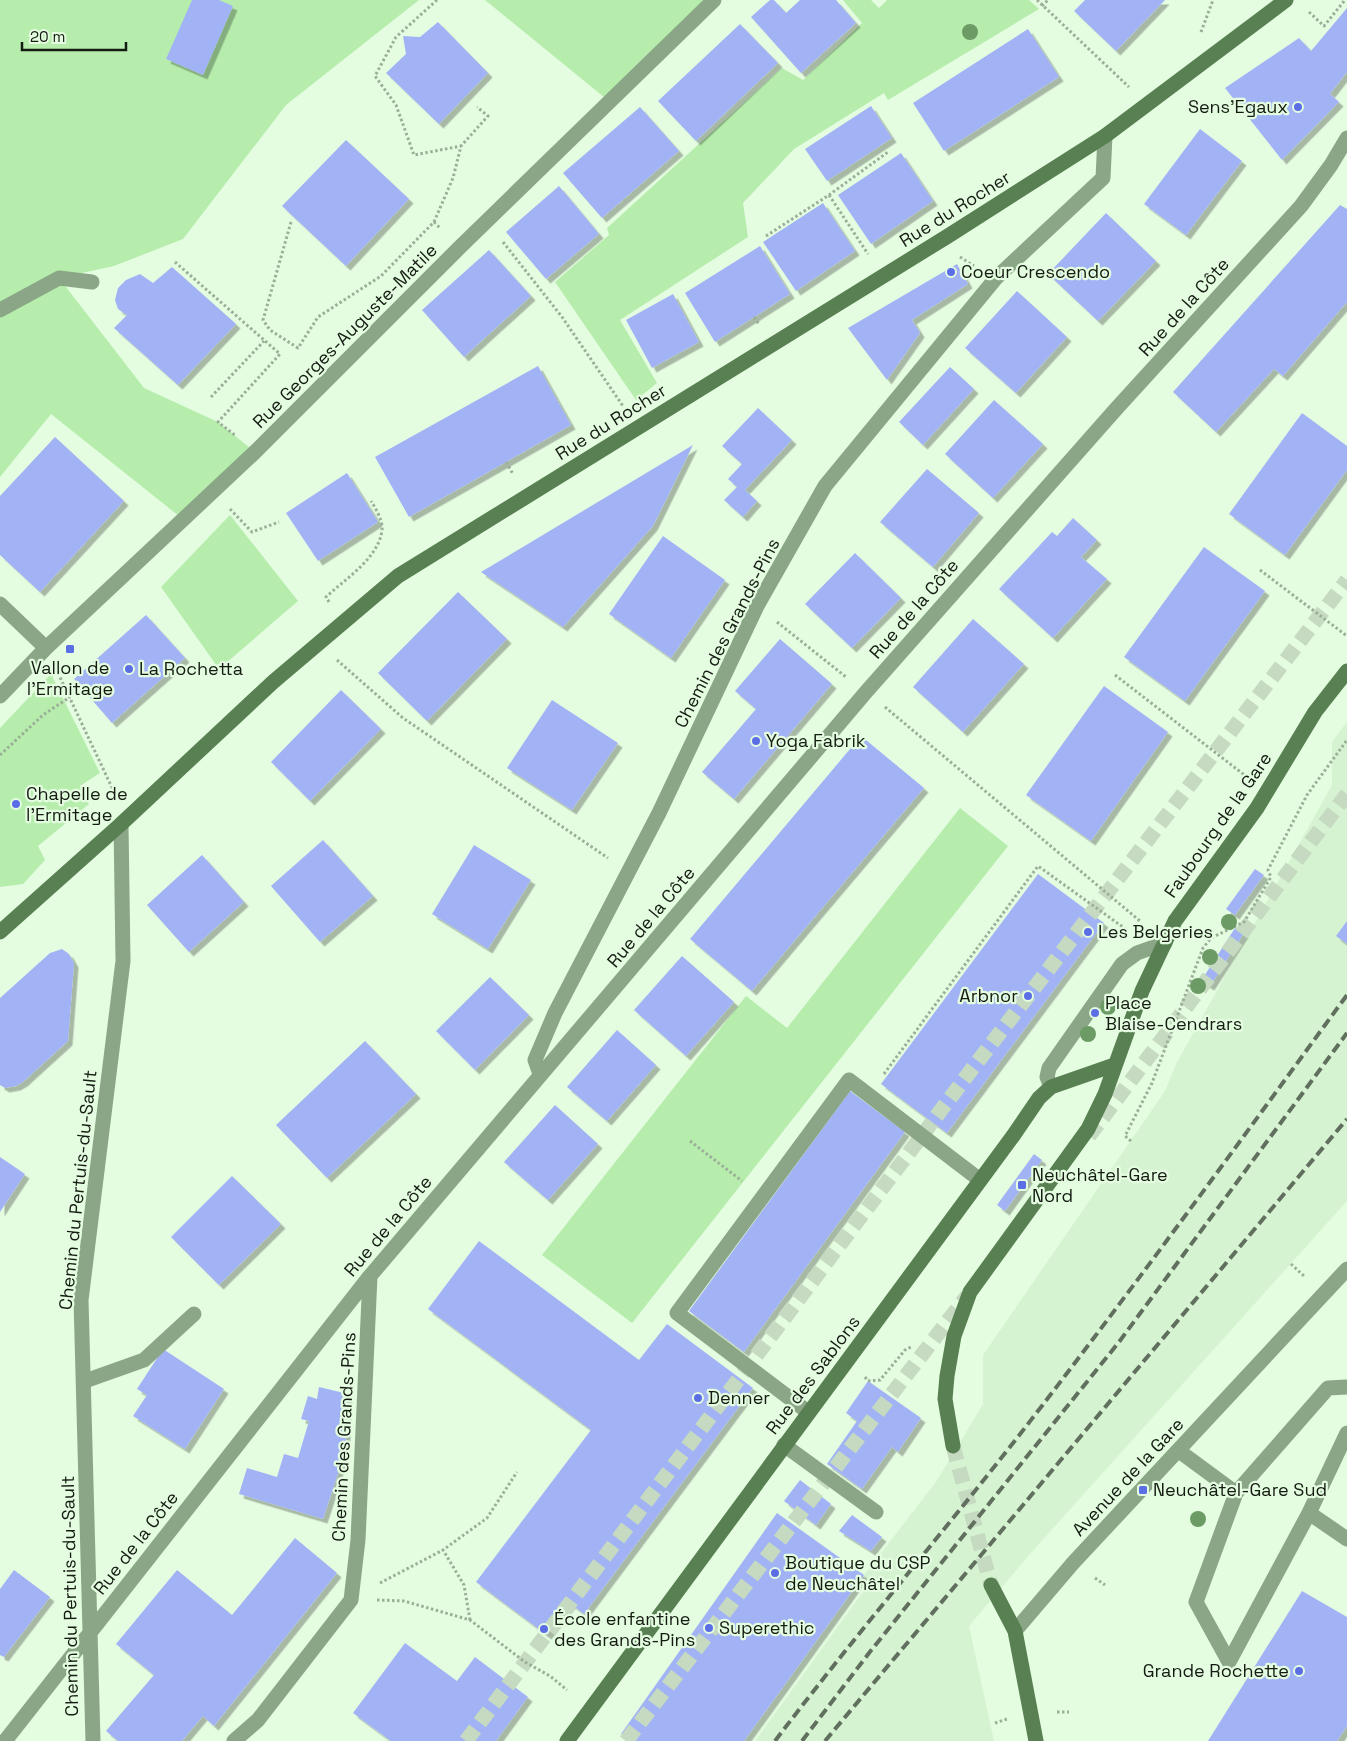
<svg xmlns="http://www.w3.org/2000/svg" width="1347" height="1741" font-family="'Space Grotesk',sans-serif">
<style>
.built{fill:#d6f3d1}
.green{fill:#b6edad}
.building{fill:#a2b3f5;filter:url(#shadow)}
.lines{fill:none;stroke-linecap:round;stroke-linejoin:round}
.secondary-tunnel{stroke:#c5dac1;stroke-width:15;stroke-dasharray:15 8;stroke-linecap:butt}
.highway-tunnel{stroke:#c5dac1;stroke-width:15;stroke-dasharray:15 8;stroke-linecap:butt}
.path{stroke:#9bae98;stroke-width:3;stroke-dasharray:2.5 2.5;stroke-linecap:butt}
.lane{stroke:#8ba687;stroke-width:15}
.street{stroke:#8ba687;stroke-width:15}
.secondary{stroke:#598052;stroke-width:15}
.rail{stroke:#616f5e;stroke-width:4;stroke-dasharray:10 5;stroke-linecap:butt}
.tree{fill:#6c9b65}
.poi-dot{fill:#5c6ee5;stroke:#e4fce0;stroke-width:2}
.labels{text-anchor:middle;stroke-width:4.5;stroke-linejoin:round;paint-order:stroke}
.poi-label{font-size:18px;fill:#141c12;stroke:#e4fce0;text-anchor:start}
.street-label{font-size:18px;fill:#141c12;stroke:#e4fce0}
</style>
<defs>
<filter id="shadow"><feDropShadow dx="4.5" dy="4.5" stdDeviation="0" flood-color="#0004"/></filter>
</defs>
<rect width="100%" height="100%" fill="#e4fce0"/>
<!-- built -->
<path class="built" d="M 1347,722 L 1347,1201 L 1030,1554 L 969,1626 L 994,1741 L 755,1741 L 870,1582 L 864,1575 L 936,1482 L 983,1404 L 983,1355 L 1165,1091 L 1176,1064 L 1332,785 L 1332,742 Z"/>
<!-- green -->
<path class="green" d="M 0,0 L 419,0 L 286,105 L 183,239 L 114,266 L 59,278 L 144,388 L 218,422 L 255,452 L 184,520 L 51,414 L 0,477 Z
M 485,0 L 714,0 L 610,102 Z
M 843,0 L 871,0 L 879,8 L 887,0 L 1029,0 L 1039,9 L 888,100 L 884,93 L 794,149 L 743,203 L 748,237 L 620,320 L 657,383 L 636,400 L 555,282 L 609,235 L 607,228 L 782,68 L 803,80 L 862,23 Z
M 230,515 L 298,601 L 219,669 L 161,587 Z
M 51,674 L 100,773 L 80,786 L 89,804 L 38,846 L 45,860 L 23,884 L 0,887 L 0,728 Z
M 960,808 L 1008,846 L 632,1323 L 542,1255 L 746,996 L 787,1028 Z"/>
<!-- building -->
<path class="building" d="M 192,0 L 219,0 L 233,6 L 203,75 L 166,59 Z
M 770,0 L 774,0 L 786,13 L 800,0 L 836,0 L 856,23 L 801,73 L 751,17 Z
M 1085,0 L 1165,0 L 1116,51 L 1074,11 Z
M 1347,8 L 1347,72 L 1330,94 L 1339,102 L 1282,160 L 1225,88 L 1299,38 L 1311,51 Z
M 438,22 L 488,73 L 439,124 L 386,73 L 406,54 L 403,36 L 420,37 Z
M 740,24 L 778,63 L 696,141 L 658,101 Z
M 1028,29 L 1059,77 L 944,151 L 913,103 Z
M 871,106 L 892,138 L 827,181 L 805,149 Z
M 640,107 L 679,151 L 602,218 L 563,173 Z
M 1200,129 L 1242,161 L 1186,235 L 1144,204 Z
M 346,140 L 409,199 L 346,266 L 282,206 Z
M 901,153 L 933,201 L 871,244 L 838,195 Z
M 559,186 L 599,234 L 546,279 L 506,232 Z
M 823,203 L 855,251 L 796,291 L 763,242 Z
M 1340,205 L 1347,209 L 1347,302 L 1283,376 L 1274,369 L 1216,432 L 1173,392 Z
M 1106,213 L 1156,261 L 1098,321 L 1048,274 Z
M 760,246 L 790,294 L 715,342 L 685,293 Z
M 489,250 L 531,296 L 464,357 L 422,310 Z
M 957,264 L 968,284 L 912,320 L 920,333 L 887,380 L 848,328 Z
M 172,267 L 236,324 L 178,385 L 114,328 L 127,315 L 118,309 L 115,300 L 118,288 L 126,280 L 140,274 L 153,283 Z
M 1017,291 L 1067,337 L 1016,393 L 965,348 Z
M 673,294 L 699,342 L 652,368 L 626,320 Z
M 538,366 L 571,425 L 409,517 L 375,457 Z
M 950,367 L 974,389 L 923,445 L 899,422 Z
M 994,400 L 1043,444 L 993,498 L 945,454 Z
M 758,408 L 792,440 L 745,490 L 757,501 L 743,517 L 724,500 L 737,487 L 728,479 L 742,464 L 722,446 Z
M 1302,413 L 1347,446 L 1347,470 L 1285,555 L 1229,514 Z
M 55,437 L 124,501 L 40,592 L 0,555 L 0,496 Z
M 693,445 L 653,526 L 563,627 L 481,572 Z
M 927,469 L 979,513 L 933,567 L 880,522 Z
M 347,473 L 378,522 L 318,561 L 286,513 Z
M 1073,518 L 1097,540 L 1081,557 L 1107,579 L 1053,638 L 999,589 L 1052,532 L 1057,536 Z
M 663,536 L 725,580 L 671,658 L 609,614 Z
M 1204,547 L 1265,591 L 1185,701 L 1124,657 Z
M 855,553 L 901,598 L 852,648 L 805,604 Z
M 458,592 L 507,639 L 427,721 L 378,673 Z
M 146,615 L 185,658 L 112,723 L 74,679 Z
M 973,619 L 1024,664 L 963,732 L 913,687 Z
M 780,639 L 832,684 L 734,799 L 702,772 L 756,709 L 735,691 Z
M 1104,686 L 1168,732 L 1091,841 L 1026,795 Z
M 341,690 L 381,729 L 310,801 L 271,762 Z
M 552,700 L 618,743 L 572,810 L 507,768 Z
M 861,736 L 924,788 L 752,991 L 690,939 Z
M 323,840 L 373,896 L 320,942 L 271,886 Z
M 474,845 L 531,880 L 488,949 L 432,914 Z
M 202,855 L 244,902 L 189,952 L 147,905 Z
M 1255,869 L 1264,875 L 1235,915 L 1226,909 Z
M 1038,874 L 1104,923 L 947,1133 L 881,1084 Z
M 1347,921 L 1347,944 L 1336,936 Z
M 1235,928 L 1244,933 L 1210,986 L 1201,981 Z
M 62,949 L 69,954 L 74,963 L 68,1041 L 23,1082 L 16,1086 L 5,1088 L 0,1085 L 0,998 L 50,953 Z
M 682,956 L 734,1002 L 686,1056 L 634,1010 Z
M 490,977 L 529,1015 L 475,1070 L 436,1031 Z
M 617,1030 L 656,1065 L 607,1121 L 567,1087 Z
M 365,1041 L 416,1094 L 327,1178 L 276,1125 Z
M 850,1091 L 905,1132 L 744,1352 L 689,1311 Z
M 555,1105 L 598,1144 L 548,1200 L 504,1162 Z
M 1034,1154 L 1042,1160 L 1005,1211 L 997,1205 Z
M 0,1157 L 25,1174 L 0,1212 Z
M 232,1176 L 281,1224 L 219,1285 L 171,1237 Z
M 479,1241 L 639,1360 L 667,1324 L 753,1388 L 584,1614 L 571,1604 L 547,1635 L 476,1582 L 591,1430 L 428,1309 Z
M 163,1349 L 224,1389 L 185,1449 L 133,1416 L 147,1395 L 137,1389 Z
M 868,1381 L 921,1418 L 898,1452 L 892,1447 L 862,1489 L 827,1464 L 857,1421 L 846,1413 Z
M 319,1387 L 348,1394 L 345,1452 L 323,1519 L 239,1494 L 247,1468 L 277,1477 L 284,1454 L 298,1458 L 309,1421 L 301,1419 L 308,1396 L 317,1399 Z
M 800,1480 L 831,1504 L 816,1525 L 784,1501 Z
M 777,1513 L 864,1575 L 744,1741 L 631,1741 L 621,1734 Z
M 852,1515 L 882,1537 L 871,1551 L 839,1531 Z
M 295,1538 L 337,1573 L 214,1726 L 203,1716 L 182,1741 L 118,1741 L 106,1731 L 154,1675 L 116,1644 L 177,1570 L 232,1615 Z
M 14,1570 L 50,1597 L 4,1657 L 0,1655 L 0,1589 Z
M 1302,1591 L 1347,1617 L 1347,1726 L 1337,1741 L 1208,1741 Z
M 405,1643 L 457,1681 L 475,1657 L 528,1697 L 496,1741 L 391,1741 L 353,1713 Z"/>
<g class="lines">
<!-- secondary-tunnel -->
<path class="secondary-tunnel" d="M 953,1446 L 991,1585"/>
<!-- highway-tunnel -->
<path class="highway-tunnel" d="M 1089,1136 L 1347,794
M 466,1741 L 969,1073 L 1347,580
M 626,1741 L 967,1296"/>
<!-- path -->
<path class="path" d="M 437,0 L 396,37 L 375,76 L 396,105 L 414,155 L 461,146
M 1037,0 L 1129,87
M 1042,6 L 1048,0
M 1309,12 L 1324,26 L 1345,0
M 1201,32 L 1213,0
M 829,195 L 868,254
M 291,222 L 263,320 L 270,330 L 298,348 L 318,317 L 381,276 L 434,222 L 441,229
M 434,222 L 453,178 L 461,146 L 488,116 L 477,107
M 766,236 L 829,195 L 888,152
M 503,242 L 562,317 L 623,406
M 960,257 L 974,266
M 175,262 L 280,354 L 218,422 L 236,436
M 754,317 L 759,324
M 211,397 L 264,341
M 506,462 L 513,474
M 230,509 L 252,532 L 279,522
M 1260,570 L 1347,636
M 329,602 L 326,597 C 345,579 379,558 382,530 C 383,521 376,509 371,501
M 777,622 L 846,677
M 337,660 L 403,718 L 608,858
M 58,673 L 115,794
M 1115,675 L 1247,777
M 885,707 L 1140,921
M 0,755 L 43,715 L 70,697
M 884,1074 L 1038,866 L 1127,930
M 690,1141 L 742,1181
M 1131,1141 L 1125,1136 L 1152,1083 L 1203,948 L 1211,938 L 1244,922 L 1271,877 L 1268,870 L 1307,795 L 1347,740
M 1291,1264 L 1305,1277
M 865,1377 L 868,1381 L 880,1380 L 905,1350 L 913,1346
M 1095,1578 L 1105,1585
M 380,1583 L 443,1550
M 377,1600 L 404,1601 L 470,1620 L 525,1662 L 550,1676 L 567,1690
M 470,1620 L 464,1585 L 443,1550 L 487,1518 L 517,1472
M 1057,1712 L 1069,1712
M 995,1723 L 1007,1719"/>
<!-- lane -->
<path class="lane" d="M 1051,1087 L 1047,1077 L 1049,1068 L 1122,964 L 1137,953 L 1165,943
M 85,1381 L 144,1360 L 194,1314
M 808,1412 L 677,1313 L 849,1080 L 980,1180
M 784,1445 L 876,1512
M 1179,1451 L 1236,1493 L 1196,1602 L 1229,1662 L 1309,1513 L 1347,1539
M 1236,1493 L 1328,1388 L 1347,1387
M 1309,1513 L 1347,1433"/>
<!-- street -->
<path class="street" d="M 0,310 L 59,278 L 92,282
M 0,604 L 46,648
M 0,696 L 46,648 L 255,452 L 460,247 L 714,0
M 540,1074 L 535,1060 L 555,1013 L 659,813 L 757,606 L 825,486 L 996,278 L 1103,178 L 1105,136
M 1015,1631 L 1073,1563 L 1347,1269
M 5,1741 L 370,1276 L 866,692 L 1116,409 L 1301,206 L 1331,165 L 1347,138
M 93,1741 L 81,1300 L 123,961 L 121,824
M 234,1741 L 258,1720 L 351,1600 L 358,1540 L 370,1276"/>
<!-- secondary -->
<path class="secondary" d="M 0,932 L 121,824 L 273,682 L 398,576 L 948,236 L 1105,136 L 1286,0
M 953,1446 L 945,1399 L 947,1376 L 954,1336 L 970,1292 L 1088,1129 L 1105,1094 L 1142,991 L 1175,921 L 1257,808 L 1315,712 L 1347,671
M 991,1585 L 1015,1631 L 1036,1741
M 567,1741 L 1013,1136 L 1039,1098 L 1051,1087 L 1114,1065"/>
<!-- rail -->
<path class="rail" d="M 775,1741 C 853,1638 937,1540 1017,1438 C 1130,1293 1238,1144 1347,995
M 802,1741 L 869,1653 L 1119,1342 L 1347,1033
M 825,1741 L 1347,1119"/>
</g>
<!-- trees -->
<g class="tree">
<circle cx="970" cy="32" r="8"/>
<circle cx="1229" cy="922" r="8"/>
<circle cx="1210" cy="957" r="8"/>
<circle cx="1198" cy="986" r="8"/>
<circle cx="1108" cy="1007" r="8"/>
<circle cx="1088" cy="1034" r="8"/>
<circle cx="1198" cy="1519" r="8"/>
</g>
<!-- markers -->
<g class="poi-dot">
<circle cx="1298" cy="107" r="5"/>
<circle cx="951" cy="272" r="5"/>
<rect x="65" y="644" width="10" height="10" rx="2.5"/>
<circle cx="129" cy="669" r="5"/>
<circle cx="756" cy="741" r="5"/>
<circle cx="16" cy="804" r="5"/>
<circle cx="1088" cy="932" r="5"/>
<circle cx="1028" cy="996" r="5"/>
<circle cx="1095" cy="1013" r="5"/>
<rect x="1017" y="1180" width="10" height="10" rx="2.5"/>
<circle cx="698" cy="1398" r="5"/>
<rect x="1138" y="1485" width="10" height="10" rx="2.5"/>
<circle cx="775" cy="1573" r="5"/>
<circle cx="709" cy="1628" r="5"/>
<circle cx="544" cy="1629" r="5"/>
<circle cx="1299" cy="1671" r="5"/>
</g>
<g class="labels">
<!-- poi labels -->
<g class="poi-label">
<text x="1288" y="113" text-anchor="end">Sens'Egaux</text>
<text x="961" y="278">Coeur Crescendo</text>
<text x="70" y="674" text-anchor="middle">Vallon de<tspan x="70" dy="21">l'Ermitage</tspan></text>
<text x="139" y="675">La Rochetta</text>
<text x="766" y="747">Yoga Fabrik</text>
<text x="26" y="800">Chapelle de<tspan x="26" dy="21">l'Ermitage</tspan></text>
<text x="1098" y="938">Les Belgeries</text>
<text x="1018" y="1002" text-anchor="end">Arbnor</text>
<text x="1105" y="1009">Place<tspan x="1105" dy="21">Blaise-Cendrars</tspan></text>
<text x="1032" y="1181">Neuchâtel-Gare<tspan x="1032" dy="21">Nord</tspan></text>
<text x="708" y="1404">Denner</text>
<text x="1153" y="1496">Neuchâtel-Gare Sud</text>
<text x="785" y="1569">Boutique du CSP<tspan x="785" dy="21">de Neuchâtel</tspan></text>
<text x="554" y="1625">École enfantine<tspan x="554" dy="21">des Grands-Pins</tspan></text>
<text x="719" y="1634">Superethic</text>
<text x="1289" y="1677" text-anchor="end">Grande Rochette</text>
</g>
<!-- street labels -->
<g class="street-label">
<text transform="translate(955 209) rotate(-32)" y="6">Rue du Rocher</text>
<text transform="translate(1184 307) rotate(-48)" y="6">Rue de la Côte</text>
<text transform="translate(345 336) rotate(-45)" y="6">Rue Georges-Auguste-Matile</text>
<text transform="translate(611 422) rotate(-32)" y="6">Rue du Rocher</text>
<text transform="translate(914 609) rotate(-49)" y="6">Rue de la Côte</text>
<text transform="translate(727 633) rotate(-63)" y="6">Chemin des Grands-Pins</text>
<text transform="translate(1218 825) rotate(-55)" y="6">Faubourg de la Gare</text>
<text transform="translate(651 917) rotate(-50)" y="6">Rue de la Côte</text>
<text transform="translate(78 1190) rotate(-84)" y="6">Chemin du Pertuis-du-Sault</text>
<text transform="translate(388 1226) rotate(-50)" y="6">Rue de la Côte</text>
<text transform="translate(813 1375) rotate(-53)" y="6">Rue des Sablons</text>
<text transform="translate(344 1437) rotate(-87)" y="6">Chemin des Grands-Pins</text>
<text transform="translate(1128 1477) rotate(-47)" y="6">Avenue de la Gare</text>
<text transform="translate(136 1543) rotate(-52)" y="6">Rue de la Côte</text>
<text transform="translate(70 1596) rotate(-91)" y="6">Chemin du Pertuis-du-Sault</text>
</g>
</g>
<!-- scale -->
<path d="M22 42v8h104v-8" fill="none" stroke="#141c12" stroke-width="2.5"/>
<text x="30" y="42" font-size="15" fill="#141c12" stroke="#e4fce0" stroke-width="4" paint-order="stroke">20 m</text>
</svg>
